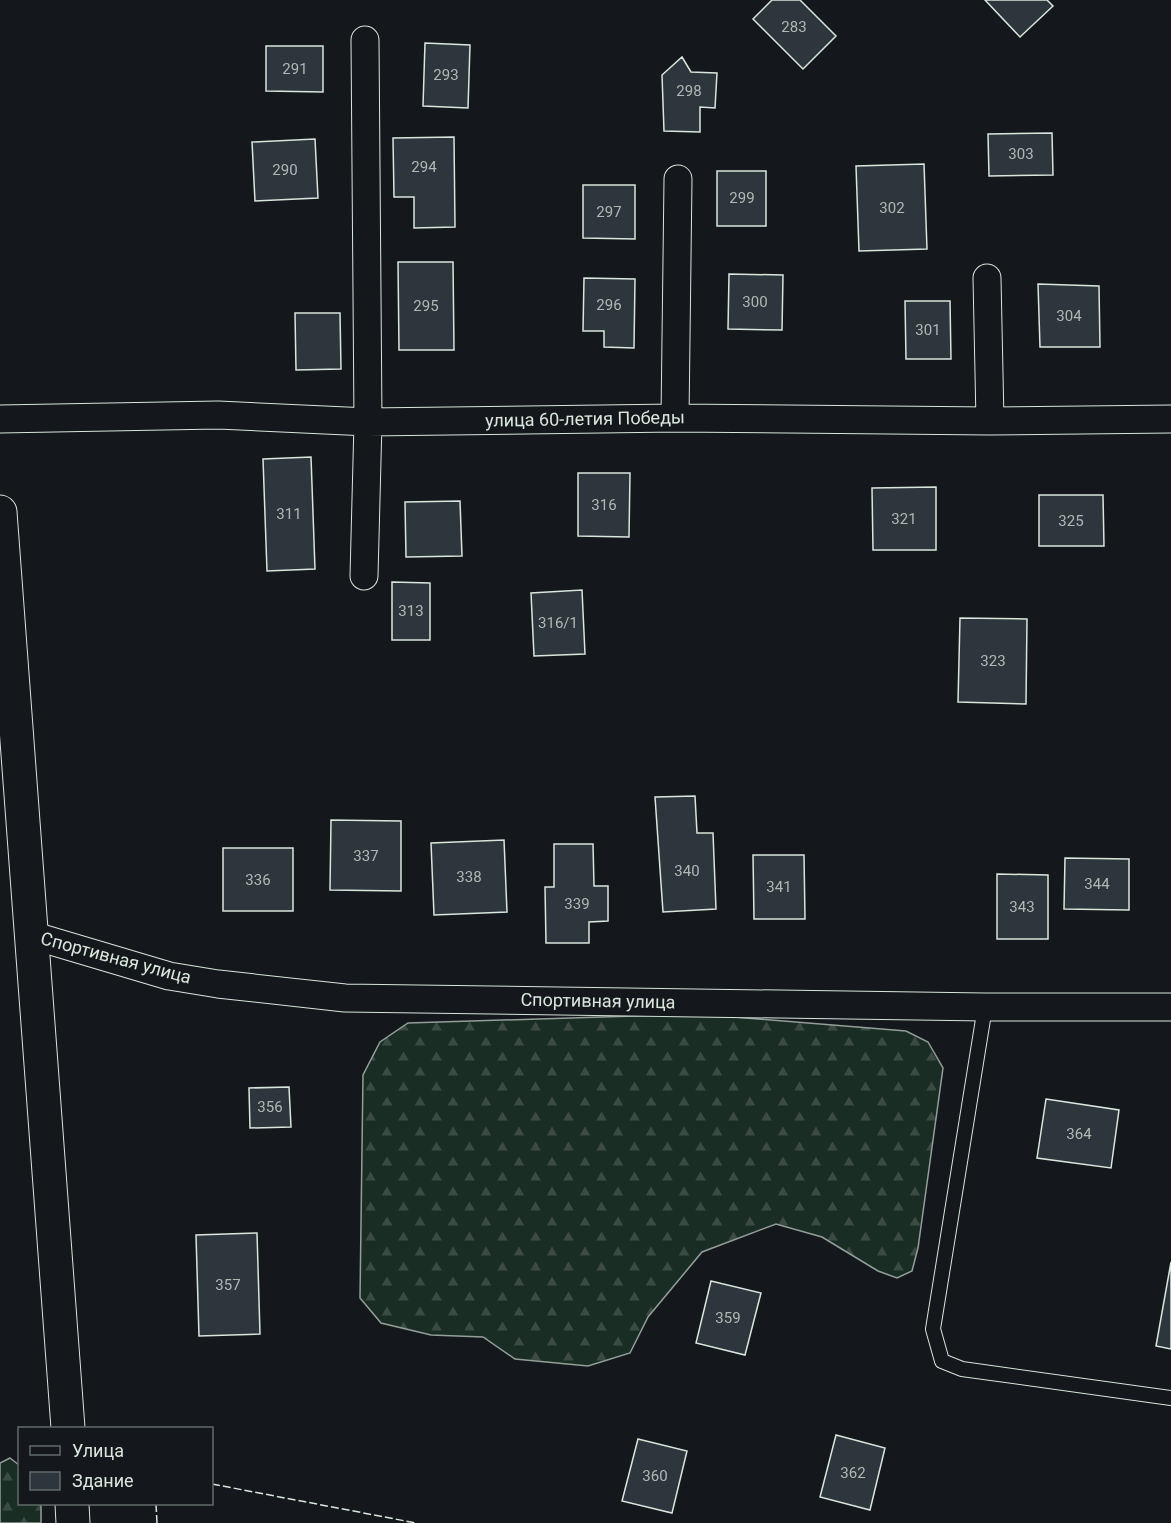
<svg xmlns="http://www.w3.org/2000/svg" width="1171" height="1523" font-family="Roboto,sans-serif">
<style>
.forest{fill:url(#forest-firs);stroke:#939e99;stroke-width:1.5}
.building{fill:#2c363c;stroke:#d8e6dc;stroke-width:1.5}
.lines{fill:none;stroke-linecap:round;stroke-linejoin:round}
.lane-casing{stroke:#d8e6dc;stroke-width:16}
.street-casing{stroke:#d8e6dc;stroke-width:29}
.secondary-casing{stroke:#d8e6dc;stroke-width:35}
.lane{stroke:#14181c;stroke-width:14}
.street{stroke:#14181c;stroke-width:27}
.secondary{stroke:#14181c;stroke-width:33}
.fence{stroke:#d8e6dc;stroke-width:1.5;stroke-dasharray:8 3;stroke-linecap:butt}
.labels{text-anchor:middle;stroke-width:4.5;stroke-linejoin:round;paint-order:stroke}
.number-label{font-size:15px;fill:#adbab4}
.street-label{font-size:18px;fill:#d8e6dc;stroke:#14181c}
</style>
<defs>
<pattern id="forest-firs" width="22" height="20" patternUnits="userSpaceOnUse" patternTransform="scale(1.5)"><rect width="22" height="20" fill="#1a2d24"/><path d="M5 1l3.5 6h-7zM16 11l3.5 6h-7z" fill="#3b4b43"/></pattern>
</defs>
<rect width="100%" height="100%" fill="#14181c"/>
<!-- forest -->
<path class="forest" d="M 698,1014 L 906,1031 L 928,1042 L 943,1068 L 918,1248 L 912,1271 L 897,1278 L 878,1271 L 822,1237 L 776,1224 L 702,1252 L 648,1317 L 630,1353 L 588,1366 L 515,1359 L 483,1337 L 431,1335 L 381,1323 L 360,1298 L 363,1075 L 380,1042 L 408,1023 Z
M 10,1458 L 19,1465 L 20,1504 L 41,1504 L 41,1523 L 0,1523 L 0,1463 Z"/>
<!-- building -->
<path class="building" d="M 772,0 L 800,0 L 836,36 L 803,69 L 753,19 Z
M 985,0 L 1047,0 L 1053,6 L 1020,37 Z
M 425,43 L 470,45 L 468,108 L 423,106 Z
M 266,46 L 323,46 L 323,92 L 266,91 Z
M 682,57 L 691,72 L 717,73 L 715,108 L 700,107 L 700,132 L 664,131 L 662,75 Z
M 1052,133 L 1053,175 L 989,176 L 988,134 Z
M 454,137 L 455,227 L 414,228 L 414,197 L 394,197 L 393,138 Z
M 315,139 L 318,198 L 255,201 L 252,142 Z
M 924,164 L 927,249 L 859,251 L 856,166 Z
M 717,171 L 766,171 L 766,226 L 717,226 Z
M 583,185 L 635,185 L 635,239 L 583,238 Z
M 398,262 L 453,262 L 454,350 L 399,350 Z
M 729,274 L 783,275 L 782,330 L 728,329 Z
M 584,278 L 635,279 L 634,348 L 604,347 L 604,331 L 583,331 Z
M 1038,284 L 1099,286 L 1100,347 L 1040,347 Z
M 905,301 L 950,301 L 951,359 L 906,359 Z
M 295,313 L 340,313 L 341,369 L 296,370 Z
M 311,457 L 315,569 L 267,571 L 263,459 Z
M 578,473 L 630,473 L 629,537 L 578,536 Z
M 936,487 L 936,550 L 873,550 L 872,488 Z
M 1039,495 L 1103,495 L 1104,546 L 1039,546 Z
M 460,501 L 462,556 L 406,557 L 405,502 Z
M 392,582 L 430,583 L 430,640 L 392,640 Z
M 582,590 L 585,654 L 534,656 L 531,593 Z
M 960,618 L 1027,619 L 1026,704 L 958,702 Z
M 695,796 L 697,833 L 713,833 L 716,909 L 663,912 L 655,797 Z
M 331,820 L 401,821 L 401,891 L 330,890 Z
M 504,840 L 507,912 L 434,915 L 431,843 Z
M 554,844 L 593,844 L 594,886 L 608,886 L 608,921 L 589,922 L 589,943 L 546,943 L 545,887 L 554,887 Z
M 223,848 L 293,848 L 293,911 L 223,911 Z
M 753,855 L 804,855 L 805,919 L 754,919 Z
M 1065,858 L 1129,859 L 1129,910 L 1064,909 Z
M 997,874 L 1048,875 L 1048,939 L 997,939 Z
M 289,1087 L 291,1127 L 250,1128 L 249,1088 Z
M 1046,1099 L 1119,1110 L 1111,1168 L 1037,1158 Z
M 257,1233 L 260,1334 L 199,1336 L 196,1235 Z
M 1171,1262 L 1171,1349 L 1156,1346 Z
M 711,1281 L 761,1293 L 745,1355 L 696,1343 Z
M 836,1435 L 885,1448 L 870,1510 L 820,1497 Z
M 638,1439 L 687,1451 L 672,1513 L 622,1501 Z"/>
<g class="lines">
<!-- lane casing -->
<g class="lane-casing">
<path id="lane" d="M 985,1007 L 933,1329 L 942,1361 L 962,1369 L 1171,1398"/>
</g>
<!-- street casing -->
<g class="street-casing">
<path id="street" d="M 987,278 L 990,421
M 675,418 L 678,179
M 0,419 L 218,415 L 368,422 L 675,418 L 990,421 L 1171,419
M 364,576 L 368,422 L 365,40
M 31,935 L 169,976 L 218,984 L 345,998 L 985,1007 L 1171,1007"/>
</g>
<!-- secondary casing -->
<g class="secondary-casing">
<path id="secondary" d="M 0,512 L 68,1428
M 72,1504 L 73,1523"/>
</g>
<!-- lane -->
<use href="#lane" class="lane"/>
<!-- street -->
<use href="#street" class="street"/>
<!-- secondary -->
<use href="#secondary" class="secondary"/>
<!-- fence -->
<path class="fence" d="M 212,1484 L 416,1523
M 156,1504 L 157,1523"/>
</g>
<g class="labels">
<!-- number labels -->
<g class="number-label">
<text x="794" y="32">283</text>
<text x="295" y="74">291</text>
<text x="446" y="80">293</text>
<text x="689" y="96">298</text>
<text x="1021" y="159">303</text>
<text x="424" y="172">294</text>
<text x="285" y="175">290</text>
<text x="742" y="203">299</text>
<text x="892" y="213">302</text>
<text x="609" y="217">297</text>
<text x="755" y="307">300</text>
<text x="609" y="310">296</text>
<text x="426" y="311">295</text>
<text x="1069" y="321">304</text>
<text x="928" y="335">301</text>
<text x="604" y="510">316</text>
<text x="289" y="519">311</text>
<text x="904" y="524">321</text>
<text x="1071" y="526">325</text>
<text x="411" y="616">313</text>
<text x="558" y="628">316/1</text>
<text x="993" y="666">323</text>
<text x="366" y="861">337</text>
<text x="687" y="876">340</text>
<text x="469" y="882">338</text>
<text x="258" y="885">336</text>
<text x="1097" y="889">344</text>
<text x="779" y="892">341</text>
<text x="577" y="909">339</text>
<text x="1022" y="912">343</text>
<text x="270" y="1112">356</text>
<text x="1079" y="1139">364</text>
<text x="228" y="1290">357</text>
<text x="728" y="1323">359</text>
<text x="853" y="1478">362</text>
<text x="655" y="1481">360</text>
</g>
<!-- street labels -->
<g class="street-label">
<text transform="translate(585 419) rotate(-1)" y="6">улица 60-летия Победы</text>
<text transform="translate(116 958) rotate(15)" y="6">Спортивная улица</text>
<text transform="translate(598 1001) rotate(1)" y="6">Спортивная улица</text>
</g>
</g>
<!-- legend -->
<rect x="18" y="1427" width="195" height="78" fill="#14181c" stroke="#626a69" stroke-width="1.5"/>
<rect x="30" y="1446" width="30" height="9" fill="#14181c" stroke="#626a69" stroke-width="1.5"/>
<text x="72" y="1457" font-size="18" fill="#d8e6dc">Улица</text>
<rect x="30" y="1472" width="30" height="18" fill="#2c363c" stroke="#626a69" stroke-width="1.5"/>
<text x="72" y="1487" font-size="18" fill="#d8e6dc">Здание</text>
</svg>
